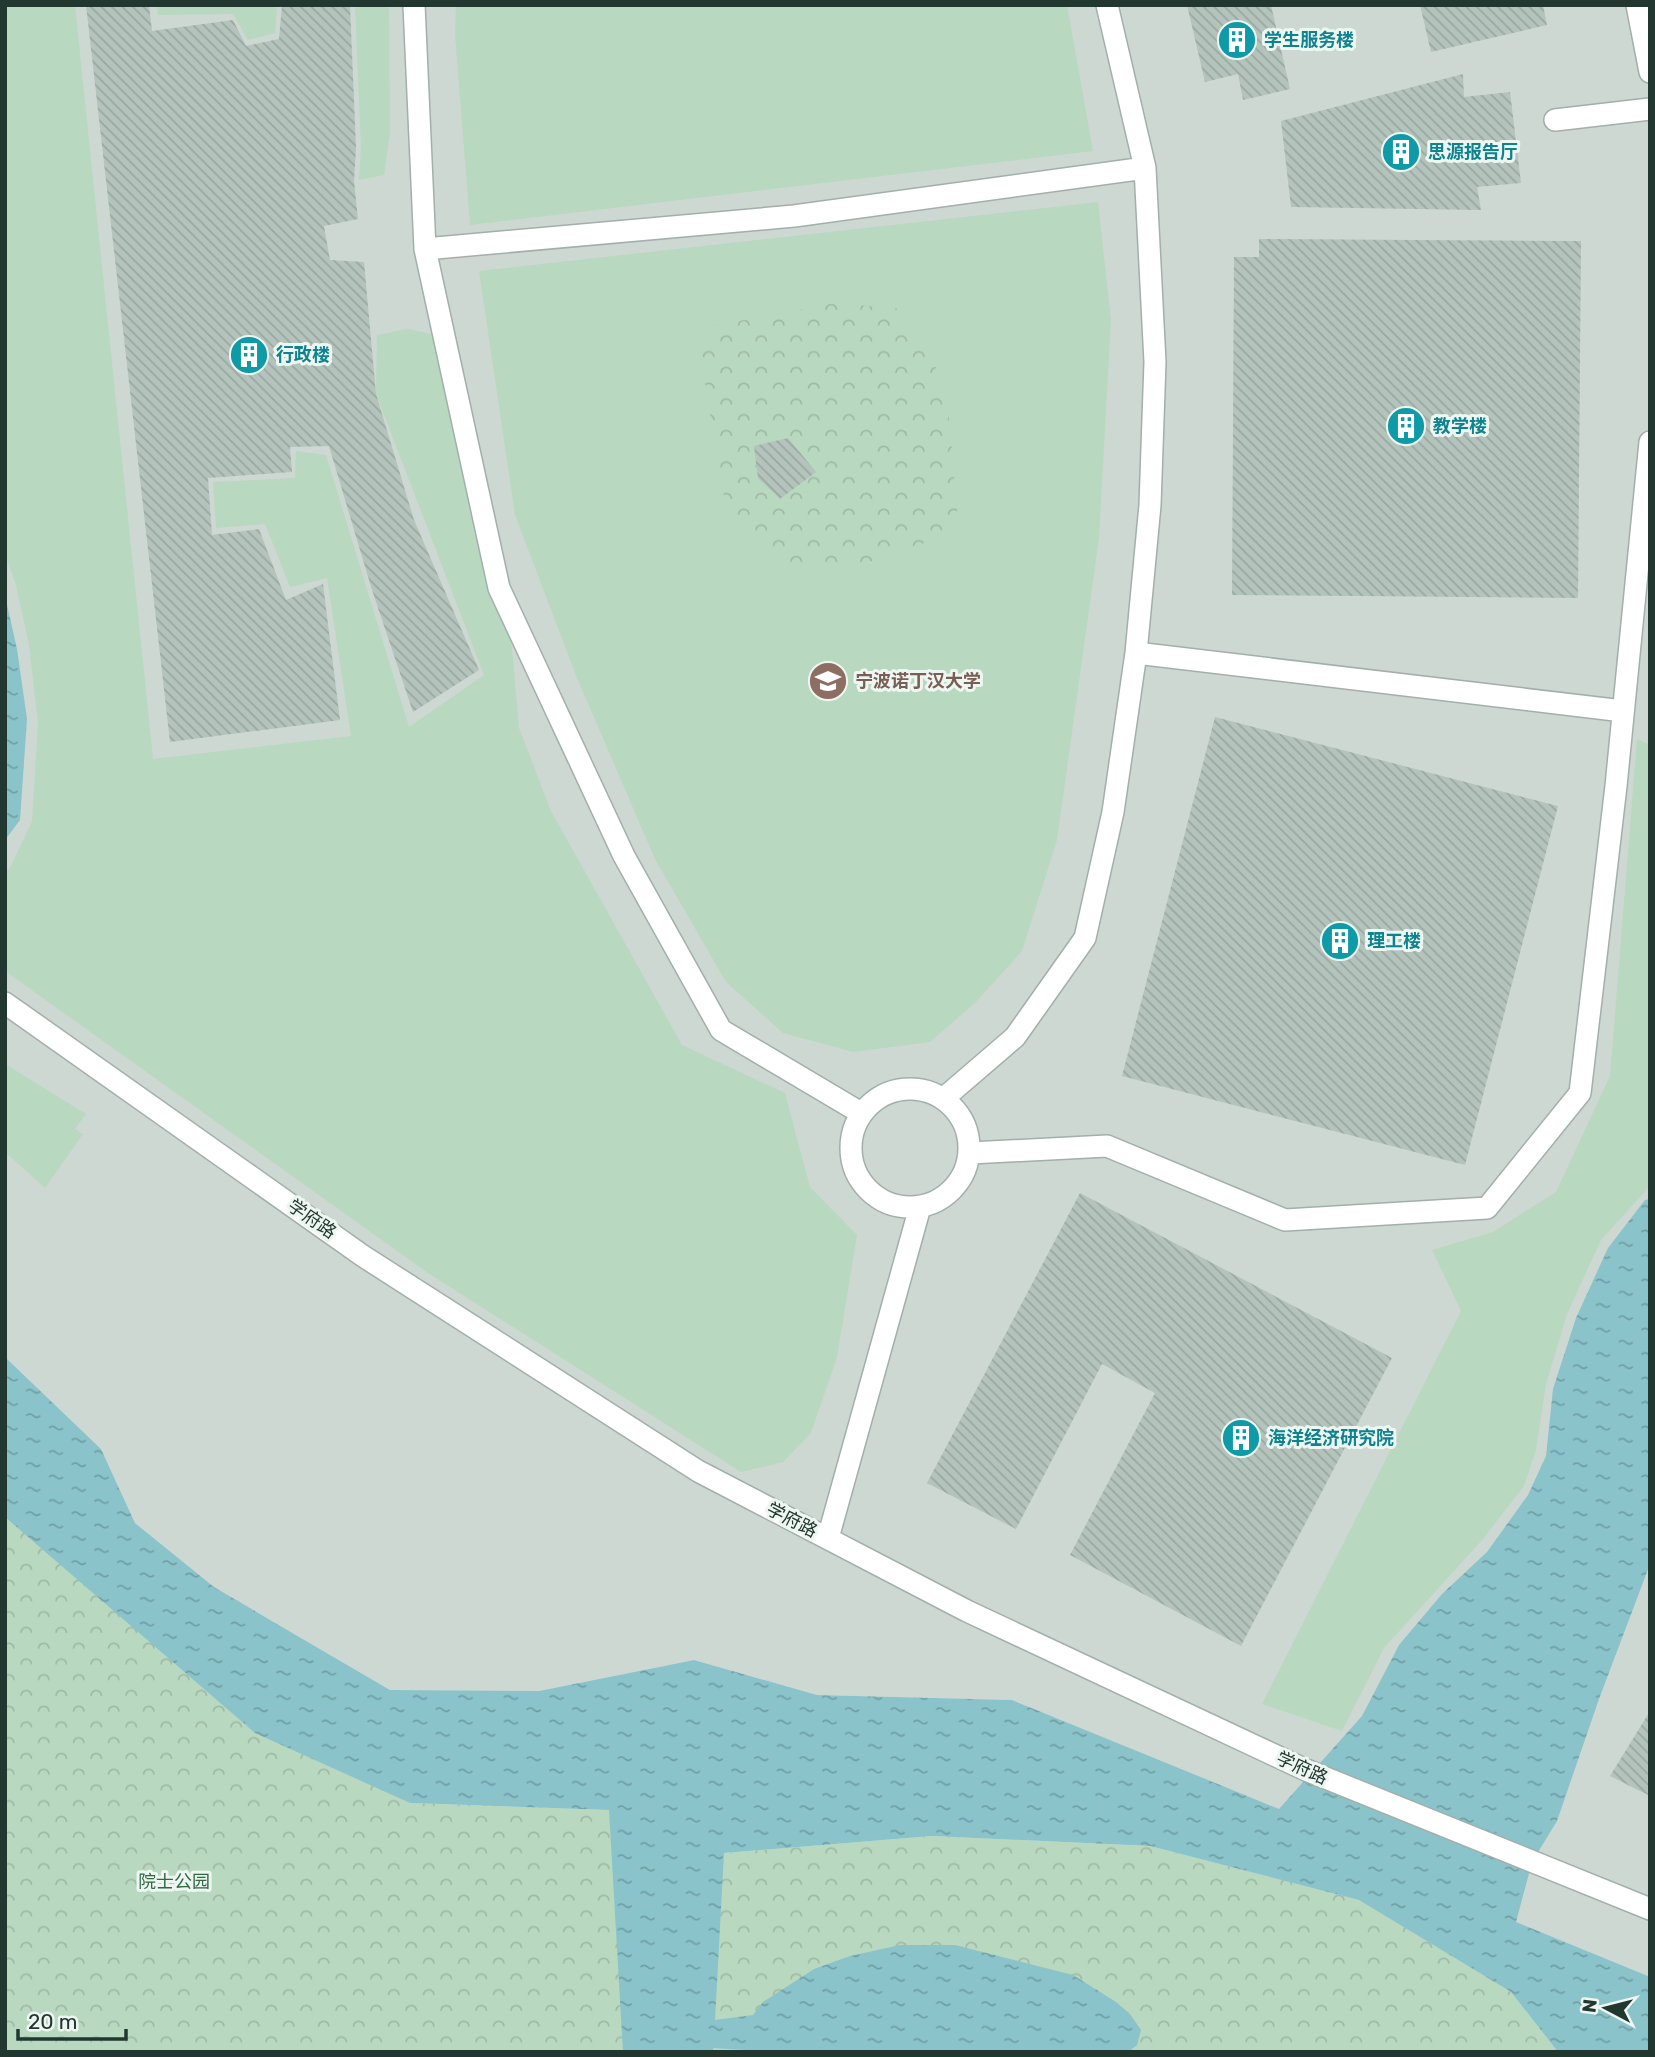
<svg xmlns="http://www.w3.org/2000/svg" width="1655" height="2057" font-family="Rubik,'Noto Sans SC',sans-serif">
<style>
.built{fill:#cdd8d2}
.green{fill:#b9d8c0}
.forest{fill:url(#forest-crowns)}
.water{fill:url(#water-ripples)}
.building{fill:url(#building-back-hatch)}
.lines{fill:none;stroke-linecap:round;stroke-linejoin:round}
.minor-casing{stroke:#a2afaa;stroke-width:24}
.minor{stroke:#fff;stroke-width:21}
.labels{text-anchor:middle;stroke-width:6;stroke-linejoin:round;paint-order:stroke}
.culture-label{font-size:18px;font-weight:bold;fill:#0d838f;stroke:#eef6f2;text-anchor:start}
.education-label{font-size:18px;font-weight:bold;fill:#785e54;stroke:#eef6f2;text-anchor:start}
.street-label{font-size:18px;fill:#213730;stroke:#eef6f2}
.park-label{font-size:18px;fill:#2f6a43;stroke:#eef6f2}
</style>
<defs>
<pattern id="forest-crowns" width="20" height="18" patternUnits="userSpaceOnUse" patternTransform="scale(1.75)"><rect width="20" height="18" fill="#b9d8c0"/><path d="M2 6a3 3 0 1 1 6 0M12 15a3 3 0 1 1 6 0" fill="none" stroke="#9fbaa5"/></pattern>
<pattern id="water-ripples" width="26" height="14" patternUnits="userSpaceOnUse" patternTransform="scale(1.75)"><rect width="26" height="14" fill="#8ac3ca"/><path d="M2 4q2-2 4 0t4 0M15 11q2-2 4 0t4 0" fill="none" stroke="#709fa4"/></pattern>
<pattern id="building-back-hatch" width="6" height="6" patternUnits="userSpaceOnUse" patternTransform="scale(1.75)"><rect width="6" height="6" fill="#b4c3bc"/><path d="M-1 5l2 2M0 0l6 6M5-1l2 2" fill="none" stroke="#9aa8a2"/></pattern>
</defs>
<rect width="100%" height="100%" fill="#dee8e3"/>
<!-- built -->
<path class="built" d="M 5,5 L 1650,5 L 1650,1978 L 1648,1976 L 1516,1922 L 1012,1700 L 817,1695 L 694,1660 L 539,1691 L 390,1690 L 214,1587 L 135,1523 L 101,1449 L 5,1357 Z"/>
<!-- green -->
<path class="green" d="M 5,5 L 75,5 L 153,759 L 351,736 L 327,578 L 290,587 L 265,524 L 216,528 L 213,482 L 295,478 L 296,451 L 326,455 L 409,727 L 484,675 L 376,394 L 377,335 L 408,329 L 436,335 L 445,392 L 512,648 L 519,728 L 551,811 L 682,1045 L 785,1093 L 810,1187 L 857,1235 L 837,1357 L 811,1433 L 783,1462 L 741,1472 L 428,1273 L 5,971 L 5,873 L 10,868 L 32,821 L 38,723 L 29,645 L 16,585 L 5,554 Z
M 157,5 L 277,5 L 275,33 L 248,40 L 233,14 L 158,15 Z
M 355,5 L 389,5 L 390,133 L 384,175 L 359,180 L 361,147 Z
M 456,5 L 1067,5 L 1093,151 L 470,225 L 455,34 Z
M 1098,202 L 1111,320 L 1099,538 L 1057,840 L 1022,951 L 975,1003 L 930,1042 L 853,1052 L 783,1033 L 726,982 L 655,859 L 577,678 L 515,515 L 479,271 Z
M 1637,739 L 1650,745 L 1650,1186 L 1601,1240 L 1567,1314 L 1546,1384 L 1536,1450 L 1524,1486 L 1483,1539 L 1384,1648 L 1342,1731 L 1262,1704 L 1461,1311 L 1432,1250 L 1493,1232 L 1556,1192 L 1610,1076 Z
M 5,1064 L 86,1114 L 75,1129 L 83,1134 L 45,1188 L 5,1152 Z"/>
<!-- forest -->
<path class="forest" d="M 835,303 L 902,309 L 946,385 L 959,531 L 863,564 L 781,562 L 727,515 L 696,329 Z
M 5,1507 L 410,1803 L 609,1810 L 724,1853 L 932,1836 L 1150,1846 L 1360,1900 L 1511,1992 L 1558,2052 L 5,2052 Z"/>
<!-- water -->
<path class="water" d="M 5,596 L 17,649 L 27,719 L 20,820 L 5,840 Z
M 1650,1199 L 1650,1564 L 1599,1699 L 1557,1821 L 1532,1862 L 1516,1922 L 1648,1976 L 1650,2052 L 1558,2052 L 1511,1992 L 1359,1900 L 1150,1846 L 932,1836 L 724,1853 L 715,2020 L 753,2015 L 763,2002 L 814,1969 L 850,1956 L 900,1945 L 955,1945 L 1073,1975 L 1116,2002 L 1130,2014 L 1141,2030 L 1137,2045 L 1128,2052 L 746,2052 L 745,2050 L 713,2048 L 713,2052 L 623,2052 L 609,1810 L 410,1803 L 255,1733 L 5,1517 L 5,1357 L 101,1449 L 135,1523 L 214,1587 L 390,1690 L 539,1691 L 694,1660 L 817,1695 L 1012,1700 L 1279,1809 L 1362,1716 L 1399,1645 L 1442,1594 L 1487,1552 L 1528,1495 L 1546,1456 L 1553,1389 L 1576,1318 L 1608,1248 L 1645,1200 Z"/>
<!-- building -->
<path class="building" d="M 86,5 L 149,5 L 152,31 L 233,20 L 246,46 L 279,39 L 282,5 L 350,5 L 356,148 L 354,181 L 358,219 L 324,226 L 330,260 L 364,262 L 376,394 L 414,520 L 479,670 L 413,712 L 372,590 L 329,446 L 290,447 L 292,472 L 208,478 L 212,535 L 259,529 L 286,600 L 323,584 L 340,720 L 170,742 Z
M 1187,5 L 1271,5 L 1290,89 L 1243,100 L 1238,74 L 1205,82 Z
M 1420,5 L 1543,5 L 1547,25 L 1431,52 Z
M 1463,74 L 1464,97 L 1510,92 L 1521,183 L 1477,187 L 1481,210 L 1291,207 L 1281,121 Z
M 1259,239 L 1581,241 L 1578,598 L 1232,595 L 1234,257 L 1259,257 Z
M 788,438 L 816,472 L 780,499 L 758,478 L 754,446 Z
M 1215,717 L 1558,806 L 1465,1165 L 1122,1076 Z
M 1080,1193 L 1392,1358 L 1241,1646 L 1070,1555 L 1155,1393 L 1102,1364 L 1016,1529 L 927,1483 Z
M 1650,1711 L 1650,1796 L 1610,1776 Z"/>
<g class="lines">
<!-- minor casing -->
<g class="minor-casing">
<path id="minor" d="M 414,5 L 425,249 L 499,588 L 624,856 L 721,1030 L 861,1113
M 1637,5 L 1650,72
M 1555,120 L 1650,109
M 425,249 L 794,216 L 1145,168
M 1136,653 L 1623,711
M 5,1003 L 363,1256 L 698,1471 L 967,1611 L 1306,1770 L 1650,1909
M851 1148a59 59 0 1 1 118 0a59 59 0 1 1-118 0Z
M 944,1098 L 1015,1037 L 1085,938 L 1113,812 L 1136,653 L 1150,505 L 1155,362 L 1145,168 L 1107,5
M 970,1153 L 1107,1146 L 1285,1220 L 1487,1208 L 1580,1093 L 1616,786 L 1650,442
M 828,1538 L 920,1207"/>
</g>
<!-- minor -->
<use href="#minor" class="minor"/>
</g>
<!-- icons -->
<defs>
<g id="building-disc" transform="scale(2.0125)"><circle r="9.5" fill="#0f9aa8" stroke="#eef6f2"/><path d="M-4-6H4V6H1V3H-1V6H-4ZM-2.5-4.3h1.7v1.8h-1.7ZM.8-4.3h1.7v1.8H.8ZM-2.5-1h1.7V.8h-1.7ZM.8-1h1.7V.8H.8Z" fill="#fff"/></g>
<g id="university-disc" transform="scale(2.0125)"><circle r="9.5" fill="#8d6e63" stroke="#eef6f2"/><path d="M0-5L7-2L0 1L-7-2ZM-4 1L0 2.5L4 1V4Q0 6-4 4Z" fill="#fff"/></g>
</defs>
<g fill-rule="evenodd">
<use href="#building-disc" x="1237" y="40"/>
<use href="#building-disc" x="1401" y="152"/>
<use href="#building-disc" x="249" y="355"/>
<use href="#building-disc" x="1406" y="426"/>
<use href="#university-disc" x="828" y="681"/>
<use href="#building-disc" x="1340" y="941"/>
<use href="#building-disc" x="1241" y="1438"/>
</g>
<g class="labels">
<!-- culture labels -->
<g class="culture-label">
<text x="1264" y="46">学生服务楼</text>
<text x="1428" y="158">思源报告厅</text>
<text x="276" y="361">行政楼</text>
<text x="1433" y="432">教学楼</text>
<text x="1367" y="947">理工楼</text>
<text x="1268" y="1444">海洋经济研究院</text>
</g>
<!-- education labels -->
<g class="education-label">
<text x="855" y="687">宁波诺丁汉大学</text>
</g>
<!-- street labels -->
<g class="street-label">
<text transform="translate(312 1219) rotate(35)" y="6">学府路</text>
<text transform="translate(792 1520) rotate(27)" y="6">学府路</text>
<text transform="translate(1302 1768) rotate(24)" y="6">学府路</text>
</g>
<!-- park labels -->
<g class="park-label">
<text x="174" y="1888">院士公园</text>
</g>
</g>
<!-- border -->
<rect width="1655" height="2057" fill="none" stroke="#213730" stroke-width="14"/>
<!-- north arrow -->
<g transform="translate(1606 2008) rotate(277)" stroke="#eef6f2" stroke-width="5" paint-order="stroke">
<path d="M0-5L12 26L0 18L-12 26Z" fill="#213730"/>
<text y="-10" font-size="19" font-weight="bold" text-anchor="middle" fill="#213730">N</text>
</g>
<!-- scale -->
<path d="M18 2029v10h108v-10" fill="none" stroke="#213730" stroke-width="3.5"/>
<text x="28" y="2029" font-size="21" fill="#213730" stroke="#eef6f2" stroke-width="5" paint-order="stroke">20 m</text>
</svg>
